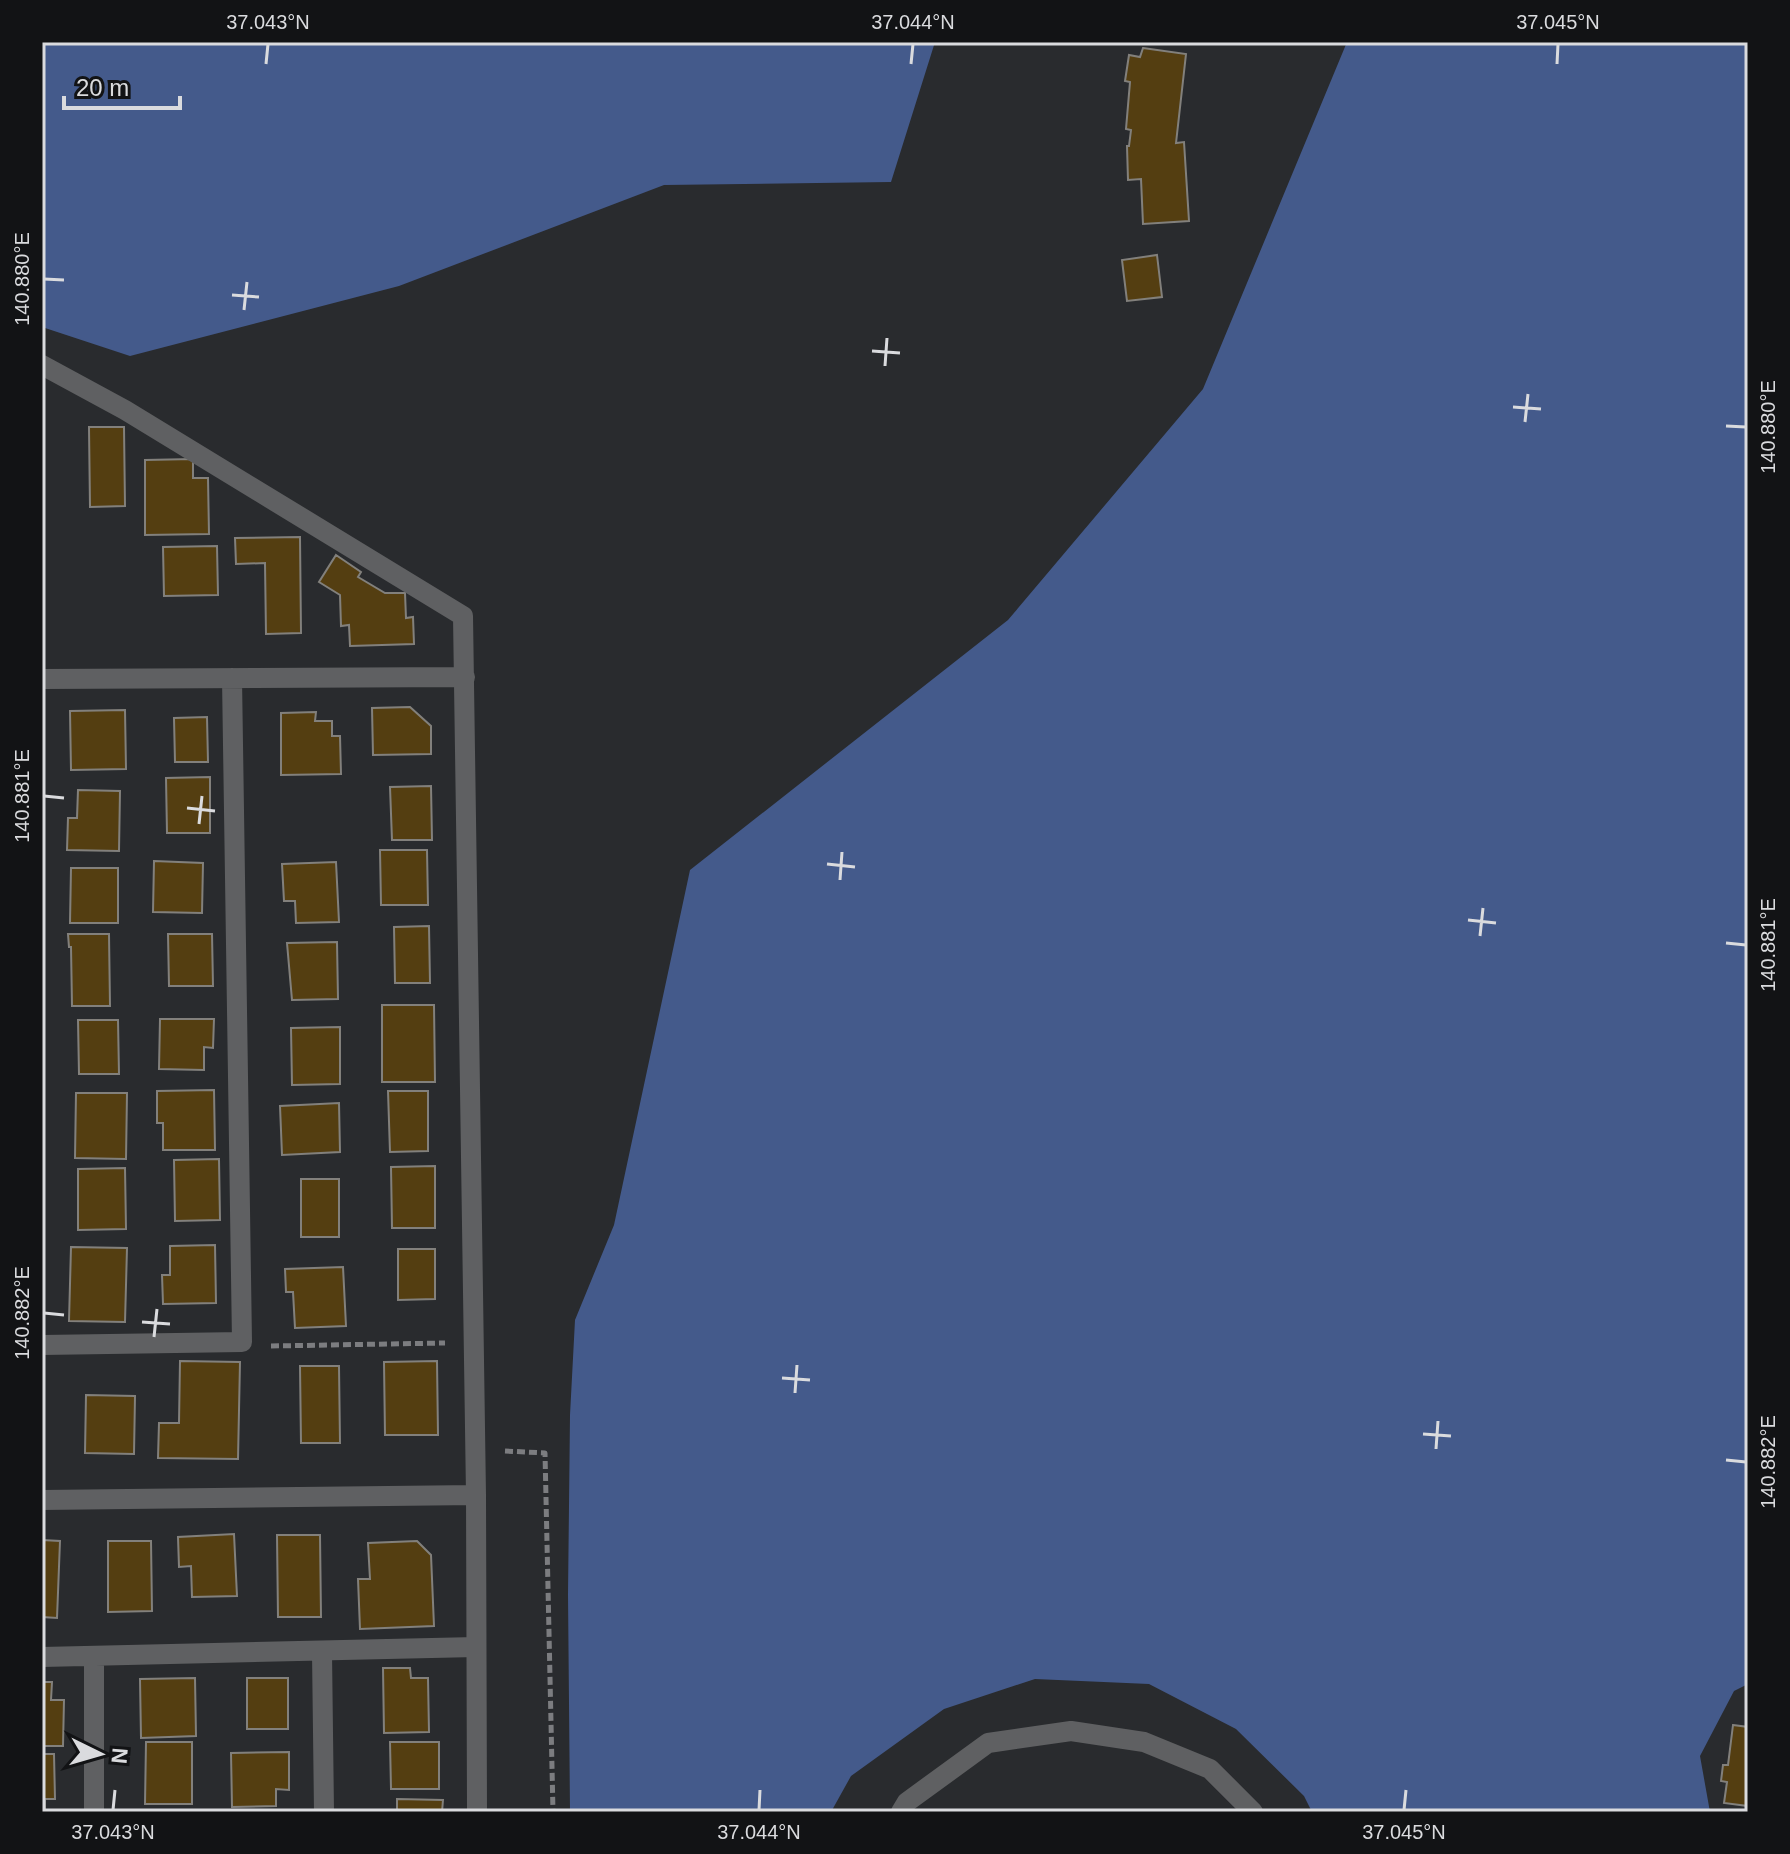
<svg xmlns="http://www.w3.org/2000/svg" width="1790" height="1854" font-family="Arial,sans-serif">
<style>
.forest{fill:#445a8b}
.building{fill:#543e11;stroke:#82807c;stroke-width:2}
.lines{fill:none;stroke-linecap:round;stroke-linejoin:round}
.path{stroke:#7c7d80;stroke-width:5;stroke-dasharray:8 4;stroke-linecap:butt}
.minor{stroke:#5f6062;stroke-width:20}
.ticks{fill:none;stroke:#dadbde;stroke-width:3}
.neatline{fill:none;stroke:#dadbde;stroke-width:3}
.ticks-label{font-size:20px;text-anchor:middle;fill:#dadbde}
</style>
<rect width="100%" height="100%" fill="#292b2e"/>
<!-- forest -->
<path class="forest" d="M 42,42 L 935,42 L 891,182 L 664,185 L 399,286 L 130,356 L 42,327 Z
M 1347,42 L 1748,42 L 1748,1684 L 1734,1691 L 1700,1756 L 1710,1812 L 1312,1812 L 1304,1796 L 1236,1729 L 1149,1684 L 1035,1679 L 944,1709 L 851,1776 L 831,1812 L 570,1812 L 568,1595 L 570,1415 L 575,1320 L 614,1225 L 690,870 L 1008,620 L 1203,389 Z"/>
<!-- building -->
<path class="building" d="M 1143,48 L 1186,54 L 1176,143 L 1184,142 L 1189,221 L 1143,224 L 1141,179 L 1128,180 L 1127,146 L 1129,146 L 1131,130 L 1126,129 L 1130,82 L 1125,81 L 1129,55 L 1140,57 Z
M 1157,255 L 1162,297 L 1127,301 L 1122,260 Z
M 89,427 L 124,427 L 125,506 L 90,507 Z
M 193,459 L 193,478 L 208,478 L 209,534 L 145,535 L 145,460 Z
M 300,537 L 301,633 L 266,634 L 265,563 L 236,564 L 235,538 Z
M 217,546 L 218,595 L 164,596 L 163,547 Z
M 336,555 L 361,572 L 358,577 L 385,593 L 405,593 L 406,618 L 413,617 L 414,644 L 350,646 L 349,625 L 341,626 L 340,595 L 319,582 Z
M 410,707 L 431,726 L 431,754 L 373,755 L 372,708 Z
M 125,710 L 126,769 L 71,770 L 70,711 Z
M 316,712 L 315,721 L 332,721 L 332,736 L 340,736 L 341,774 L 281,775 L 281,713 Z
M 207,717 L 208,762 L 175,762 L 174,718 Z
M 210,777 L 210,833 L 167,833 L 166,778 Z
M 431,786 L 432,840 L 392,840 L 390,787 Z
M 78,790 L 120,791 L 119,851 L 67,850 L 68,818 L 77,818 Z
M 380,850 L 427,850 L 428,905 L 381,905 Z
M 154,861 L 203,863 L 202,913 L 153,912 Z
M 336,862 L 339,922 L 296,923 L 295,901 L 284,901 L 282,864 Z
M 71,868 L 118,868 L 118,923 L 70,923 Z
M 429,926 L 430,983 L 395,983 L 394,927 Z
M 68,934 L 109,934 L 110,1006 L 72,1006 L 71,947 L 69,947 Z
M 168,934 L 212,934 L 213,986 L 169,986 Z
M 337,942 L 338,999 L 292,1000 L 287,943 Z
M 382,1005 L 434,1005 L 435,1082 L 382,1082 Z
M 160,1019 L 214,1019 L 213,1048 L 204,1047 L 204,1070 L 159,1069 Z
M 78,1020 L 118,1020 L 119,1074 L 79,1074 Z
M 340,1027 L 340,1084 L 292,1085 L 291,1028 Z
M 214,1090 L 215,1150 L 163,1150 L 163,1123 L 157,1123 L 157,1091 Z
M 388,1091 L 428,1091 L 428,1151 L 390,1152 Z
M 76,1093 L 127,1093 L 126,1159 L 75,1158 Z
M 339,1103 L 340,1152 L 282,1155 L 280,1106 Z
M 219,1159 L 220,1220 L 175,1221 L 174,1160 Z
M 435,1166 L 435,1228 L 392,1228 L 391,1167 Z
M 125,1168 L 126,1229 L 78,1230 L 78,1169 Z
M 301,1179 L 339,1179 L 339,1237 L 301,1237 Z
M 215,1245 L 216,1303 L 163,1304 L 162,1275 L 170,1275 L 170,1246 Z
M 71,1247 L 127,1248 L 125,1322 L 69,1321 Z
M 398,1249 L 435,1249 L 435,1299 L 398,1300 Z
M 343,1267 L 346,1326 L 295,1328 L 293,1292 L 286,1292 L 285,1269 Z
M 180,1361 L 240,1362 L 238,1459 L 158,1458 L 159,1423 L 179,1423 Z
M 437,1361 L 438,1435 L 385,1435 L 384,1362 Z
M 300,1366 L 339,1366 L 340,1443 L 301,1443 Z
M 86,1395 L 135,1396 L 134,1454 L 85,1453 Z
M 234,1534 L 237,1596 L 192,1597 L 191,1566 L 179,1567 L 178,1537 Z
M 277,1535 L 320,1535 L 321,1617 L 278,1617 Z
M 42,1540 L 60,1541 L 57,1618 L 42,1617 Z
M 108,1541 L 151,1541 L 152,1611 L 108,1612 Z
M 417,1541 L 431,1555 L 434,1626 L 360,1629 L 358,1579 L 370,1579 L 368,1543 Z
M 383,1668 L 410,1668 L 411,1678 L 428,1678 L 429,1732 L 384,1733 Z
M 195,1678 L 196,1736 L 141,1738 L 140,1679 Z
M 247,1678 L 288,1678 L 288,1729 L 247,1729 Z
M 42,1682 L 52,1682 L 51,1700 L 64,1700 L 63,1746 L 42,1746 Z
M 1733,1725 L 1748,1727 L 1748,1806 L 1724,1803 L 1727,1782 L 1721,1781 L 1723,1765 L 1728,1765 Z
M 146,1742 L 192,1742 L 192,1804 L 145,1804 Z
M 390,1742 L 439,1742 L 439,1789 L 391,1789 Z
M 289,1752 L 289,1790 L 276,1789 L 276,1806 L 232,1807 L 231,1753 Z
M 42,1754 L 54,1754 L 55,1799 L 45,1799 L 45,1809 L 42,1809 Z
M 397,1799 L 443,1800 L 442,1812 L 397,1812 Z"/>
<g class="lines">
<!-- path -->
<path class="path" d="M 271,1346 L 445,1343
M 505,1451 L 545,1453 L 553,1812"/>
<!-- minor -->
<path class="minor" d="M 42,365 L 125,410 L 463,616 L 476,1495 L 477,1812
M 42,679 L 465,677
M 42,1345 L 242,1342 L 232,678
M 42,1500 L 476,1495
M 322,1652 L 324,1812
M 42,1657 L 476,1647
M 94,1812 L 94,1656
M 901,1812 L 907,1802 L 988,1743 L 1071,1731 L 1144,1742 L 1210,1769 L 1253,1812"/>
</g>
<!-- ticks -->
<path class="ticks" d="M 266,64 L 268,44M 911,64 L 913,44M 1557,64 L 1558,44M 44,279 L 64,280M 232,295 L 259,297M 244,310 L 247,282M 872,351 L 900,353M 885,366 L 887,338M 1513,407 L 1541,409M 1525,422 L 1528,394M 1726,426 L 1746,427M 44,796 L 64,798M 187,808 L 215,811M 199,824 L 202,796M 827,864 L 855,867M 840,880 L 842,852M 1468,920 L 1496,923M 1480,936 L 1483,908M 1726,943 L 1746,945M 44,1313 L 64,1315M 142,1322 L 170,1324M 154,1337 L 157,1309M 782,1378 L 810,1380M 795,1393 L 797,1365M 1423,1434 L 1451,1436M 1436,1449 L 1438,1421M 1726,1460 L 1746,1462M 113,1810 L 115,1790M 759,1810 L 760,1790M 1404,1810 L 1406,1790"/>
<!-- border -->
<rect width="1790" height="1854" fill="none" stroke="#121315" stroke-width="88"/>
<!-- north arrow -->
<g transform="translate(100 1754) rotate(95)" stroke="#121315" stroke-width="6" paint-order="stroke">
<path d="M0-6L14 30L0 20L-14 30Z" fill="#dadbde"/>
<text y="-12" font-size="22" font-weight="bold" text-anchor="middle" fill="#dadbde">N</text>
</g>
<!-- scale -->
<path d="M64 96v12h116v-12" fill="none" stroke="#dadbde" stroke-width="4"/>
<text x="76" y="96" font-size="24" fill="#dadbde" stroke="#121315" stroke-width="6" paint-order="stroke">20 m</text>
<rect x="44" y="44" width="1702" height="1766" class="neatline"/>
<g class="ticks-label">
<text x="268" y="29">37.043°N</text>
<text x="913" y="29">37.044°N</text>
<text x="1558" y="29">37.045°N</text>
<text transform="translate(22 279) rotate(-90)" y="7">140.880°E</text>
<text transform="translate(1768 427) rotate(-90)" y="7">140.880°E</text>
<text transform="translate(22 796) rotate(-90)" y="7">140.881°E</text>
<text transform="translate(1768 945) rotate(-90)" y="7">140.881°E</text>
<text transform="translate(22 1313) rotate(-90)" y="7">140.882°E</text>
<text transform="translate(1768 1462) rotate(-90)" y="7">140.882°E</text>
<text x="113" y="1839">37.043°N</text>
<text x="759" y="1839">37.044°N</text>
<text x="1404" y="1839">37.045°N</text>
</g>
</svg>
